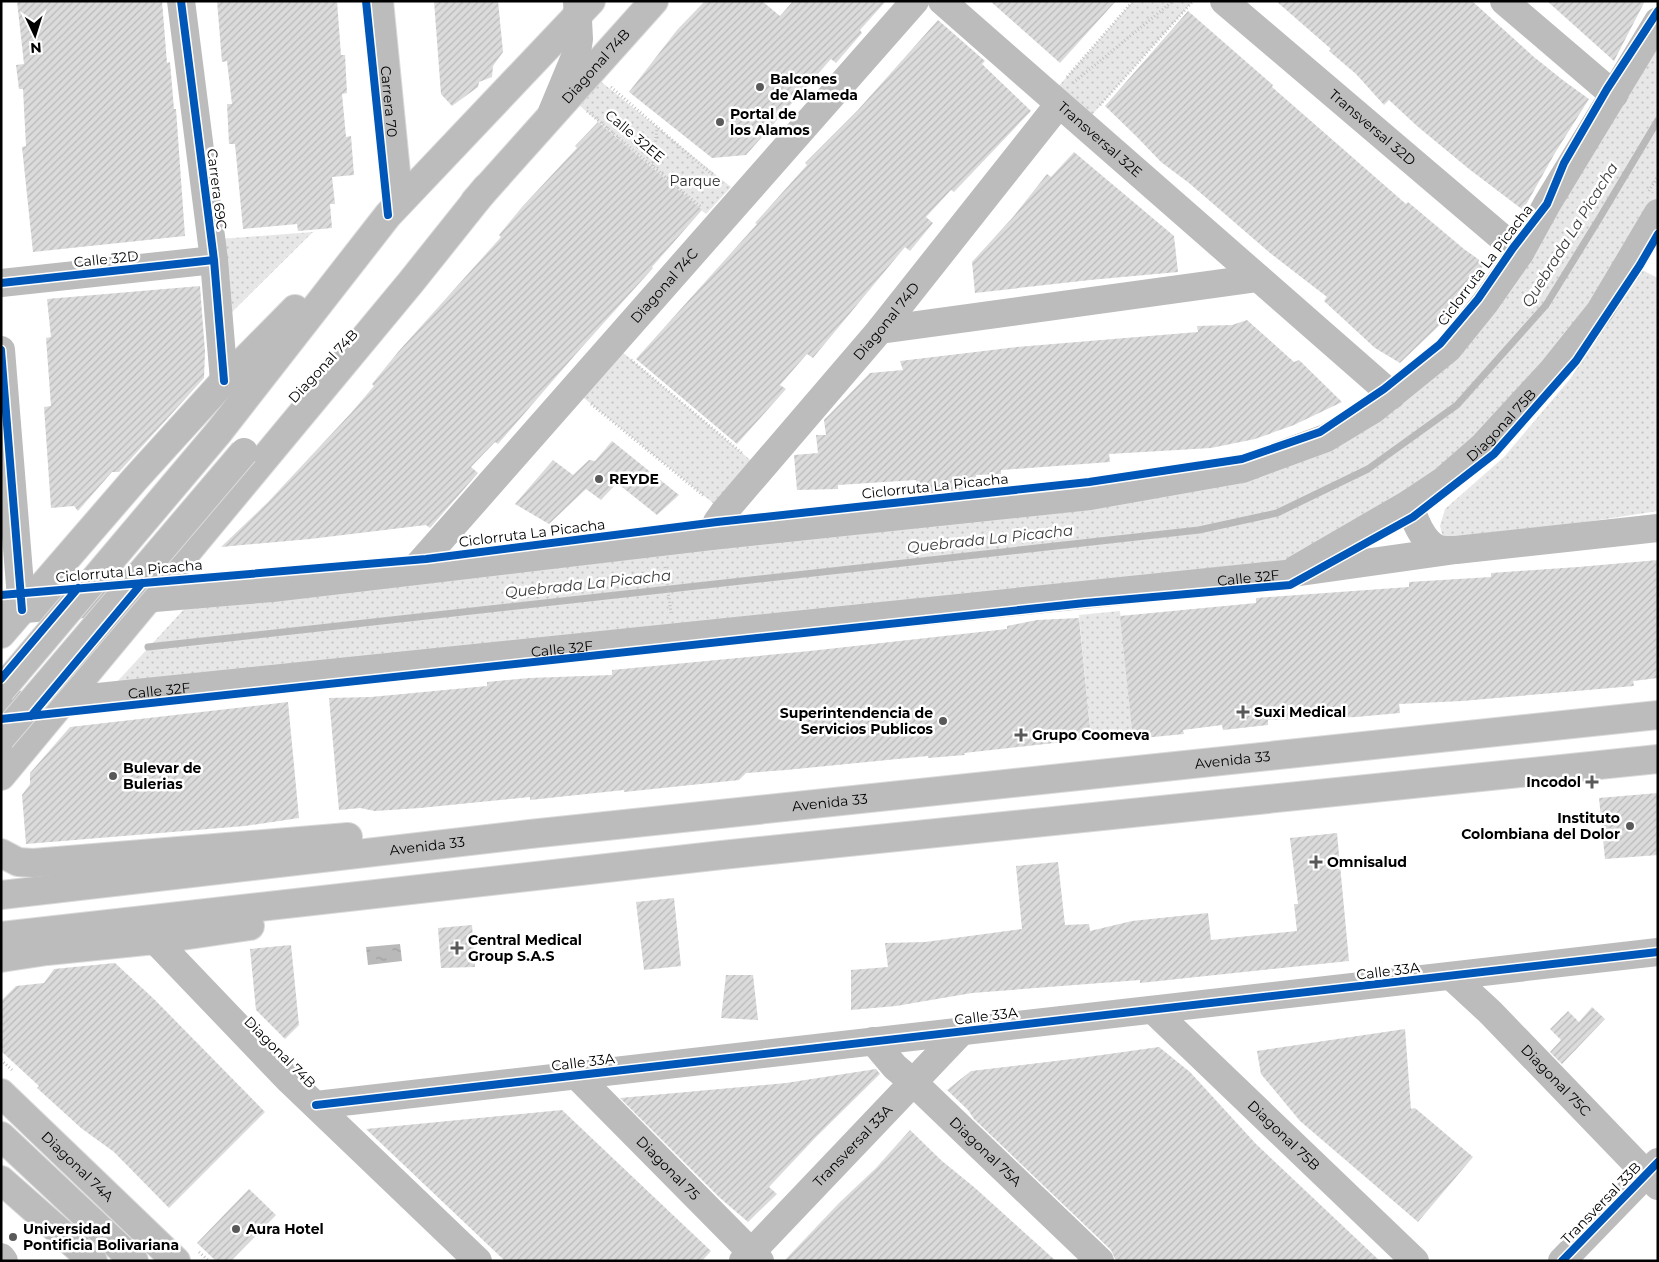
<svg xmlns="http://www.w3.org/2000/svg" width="1659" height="1262" font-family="Montserrat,sans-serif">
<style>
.green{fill:url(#green-dots)}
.water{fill:url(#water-ripples)}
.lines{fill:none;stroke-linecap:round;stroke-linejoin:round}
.stream{stroke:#b9b9b9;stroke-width:7}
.building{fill:url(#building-hatch)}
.major-casing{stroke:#dbdbdb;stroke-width:30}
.path{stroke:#c2c2c2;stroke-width:3;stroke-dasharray:1 2.5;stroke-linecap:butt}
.minor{stroke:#bcbcbc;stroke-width:28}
.major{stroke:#bcbcbc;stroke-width:28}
.major-bridge-casing{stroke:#dbdbdb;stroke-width:30;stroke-linecap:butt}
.major-bridge{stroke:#bcbcbc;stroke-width:28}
.cycleway-casing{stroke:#fff;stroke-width:11}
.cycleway{stroke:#0057b8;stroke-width:8}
.poi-dot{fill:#595959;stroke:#fff;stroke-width:2}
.labels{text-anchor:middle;stroke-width:5;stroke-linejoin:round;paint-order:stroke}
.street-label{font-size:14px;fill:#000;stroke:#fff}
.poi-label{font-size:14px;font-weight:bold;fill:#000;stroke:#fff;text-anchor:start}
.park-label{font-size:14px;fill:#2b2b2b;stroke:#fff}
.water-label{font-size:15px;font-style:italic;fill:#3c3c3c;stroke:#fff}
</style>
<defs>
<pattern id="green-dots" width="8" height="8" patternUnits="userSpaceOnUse" patternTransform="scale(1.25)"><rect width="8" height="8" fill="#e7e7e7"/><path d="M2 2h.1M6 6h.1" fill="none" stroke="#c4c4c4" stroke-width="1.8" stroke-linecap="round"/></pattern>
<pattern id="water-ripples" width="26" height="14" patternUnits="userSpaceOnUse" patternTransform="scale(1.25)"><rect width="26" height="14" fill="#b9b9b9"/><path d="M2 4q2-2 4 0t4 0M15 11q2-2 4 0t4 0" fill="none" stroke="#9d9d9d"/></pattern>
<pattern id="building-hatch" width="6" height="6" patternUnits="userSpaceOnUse" patternTransform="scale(1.25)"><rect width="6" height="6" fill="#dbdbdb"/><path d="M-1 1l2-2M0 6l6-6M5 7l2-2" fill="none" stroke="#bababa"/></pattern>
</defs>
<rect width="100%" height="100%" fill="#fff"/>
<!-- green -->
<path class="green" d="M 1133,1 L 1193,1 L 1083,125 L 1050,96 Z
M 1658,21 L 1658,211 L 1483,446 L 1286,574 L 103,697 L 198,594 L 1090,496 L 1326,438 L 1448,349 Z
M 594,76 L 731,187 L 706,214 L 573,100 Z
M 313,232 L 227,317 L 220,239 Z
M 1640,269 L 1658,278 L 1658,511 L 1449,543 L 1443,537 L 1440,526 L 1445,509 L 1504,457 L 1570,379 Z
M 614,345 L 761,469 L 724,512 L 574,390 Z
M 1120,611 L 1133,736 L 1091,739 L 1079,615 Z"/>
<!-- water -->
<path class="water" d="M 400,944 L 402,961 L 368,965 L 366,947 Z"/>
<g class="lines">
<!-- stream -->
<path class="stream" d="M 148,647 L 1199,530 L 1277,513 L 1368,469 L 1457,405 L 1546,305 L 1599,219 L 1658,120"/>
</g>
<!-- building -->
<path class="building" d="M 17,1 L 162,1 L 167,63 L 170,62 L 174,109 L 176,109 L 185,236 L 33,252 L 22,147 L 26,146 L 23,89 L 19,89 L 16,65 L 24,64 Z
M 217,1 L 337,1 L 341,55 L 345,55 L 347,93 L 342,94 L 346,137 L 351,136 L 354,175 L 332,177 L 335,204 L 330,204 L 332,228 L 298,231 L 297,224 L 243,229 L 235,144 L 229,144 L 227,104 L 232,104 L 227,61 L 222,62 Z
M 434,1 L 498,1 L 503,52 L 493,66 L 492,77 L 479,82 L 478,87 L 452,106 L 441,94 Z
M 705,1 L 762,1 L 780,16 L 793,1 L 886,1 L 860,30 L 862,33 L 836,63 L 831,59 L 746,155 L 712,158 L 629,92 L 677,30 Z
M 990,1 L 1116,1 L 1060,63 Z
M 1276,1 L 1472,1 L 1534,57 L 1564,81 L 1589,99 L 1555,153 L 1523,210 L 1469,169 L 1417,126 L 1389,100 L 1384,105 L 1356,74 L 1329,51 L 1331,49 Z
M 1547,1 L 1645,1 L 1614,61 Z
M 1188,11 L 1273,85 L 1272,87 L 1406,204 L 1408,202 L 1464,249 L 1485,264 L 1476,275 L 1480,278 L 1447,318 L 1400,363 L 1375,348 L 1324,301 L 1327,297 L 1270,253 L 1189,183 L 1161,162 L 1137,137 L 1105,106 Z
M 938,20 L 985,61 L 982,64 L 1031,111 L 954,192 L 951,190 L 926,217 L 933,223 L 910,251 L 905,247 L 813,358 L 807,354 L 780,385 L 786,389 L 737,444 L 636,359 L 757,224 L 755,223 L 807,165 L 805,163 L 857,111 Z
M 598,122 L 702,210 L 652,267 L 653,268 L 575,355 L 498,444 L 495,442 L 471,467 L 478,473 L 430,528 L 426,525 L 310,539 L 221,547 L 268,502 L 351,413 L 374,386 L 372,384 L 398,352 L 501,237 L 499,235 L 522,207 L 577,148 L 575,146 Z
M 1074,152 L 1174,236 L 1178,272 L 1090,280 L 975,293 L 972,262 L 1013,217 L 1047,174 L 1051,177 Z
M 200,286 L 205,352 L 204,378 L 119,472 L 112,472 L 78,511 L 74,506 L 51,508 L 44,407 L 51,406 L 46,338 L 51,337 L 47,299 Z
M 1247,320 L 1294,362 L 1299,360 L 1342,402 L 1294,425 L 1255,439 L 1211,448 L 1109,454 L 1110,462 L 1001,470 L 1001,474 L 976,475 L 978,491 L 917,494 L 916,480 L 838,485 L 838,489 L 797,490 L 794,455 L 818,453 L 816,435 L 826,435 L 824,420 L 870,373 L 903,370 L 900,361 L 1017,347 L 1198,332 L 1197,326 L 1232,325 Z
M 612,441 L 679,495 L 657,515 L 617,483 L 601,500 L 586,489 L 549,524 L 515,504 L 553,460 L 573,475 L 589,460 L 595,461 Z
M 1658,560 L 1658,678 L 1633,681 L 1634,686 L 1462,701 L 1399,704 L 1400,713 L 1356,717 L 1268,720 L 1268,725 L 1223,730 L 1222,725 L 1183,730 L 1184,734 L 1133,739 L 1120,616 L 1256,603 L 1256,598 L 1409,587 L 1409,582 L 1491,577 L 1491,573 L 1578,567 Z
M 1079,618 L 1091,739 L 964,753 L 965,755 L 928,758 L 928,756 L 786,770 L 746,773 L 739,780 L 624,792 L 624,790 L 530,800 L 530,797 L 420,808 L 375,811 L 360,808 L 339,810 L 329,698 L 371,697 L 487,686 L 487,682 L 529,678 L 612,675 L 612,670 L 810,651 L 1007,629 L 1007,626 L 1037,620 Z
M 288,702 L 299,818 L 245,826 L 26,844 L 22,795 L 30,784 L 30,773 L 70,727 Z
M 1658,793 L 1658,855 L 1605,859 L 1599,798 Z
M 1337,833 L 1349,961 L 1140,983 L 1140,980 L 972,993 L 896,1006 L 851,1010 L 851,970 L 888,967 L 885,943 L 925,942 L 1022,929 L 1016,866 L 1058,862 L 1065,925 L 1089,924 L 1090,931 L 1132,921 L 1208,913 L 1211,940 L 1297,931 L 1294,904 L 1298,904 L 1290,838 Z
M 674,898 L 681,966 L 644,970 L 636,902 Z
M 472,925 L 475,967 L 441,968 L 438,928 Z
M 291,945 L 299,1025 L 285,1039 L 256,1010 L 250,949 Z
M 115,963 L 155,1000 L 265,1112 L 169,1208 L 114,1152 L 81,1128 L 37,1088 L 39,1086 L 1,1051 L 1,1001 L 16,986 L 44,983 L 54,969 Z
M 726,975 L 753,975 L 758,1020 L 721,1018 Z
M 1592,1007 L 1605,1019 L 1562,1064 L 1550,1052 L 1561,1040 L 1550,1029 L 1568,1011 L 1579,1022 Z
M 1405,1029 L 1411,1109 L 1415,1108 L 1473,1157 L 1418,1222 L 1300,1121 L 1261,1074 L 1257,1051 Z
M 1159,1047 L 1190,1072 L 1256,1144 L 1380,1261 L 1116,1261 L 1111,1250 L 974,1119 L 968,1110 L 947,1090 L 971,1071 L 1080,1058 Z
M 876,1069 L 880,1074 L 816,1137 L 769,1187 L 777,1194 L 748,1222 L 720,1198 L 620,1098 L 786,1083 Z
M 562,1110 L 711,1251 L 702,1261 L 505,1261 L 366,1129 Z
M 910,1130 L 942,1161 L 974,1187 L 1056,1261 L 784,1261 L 839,1203 L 876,1168 Z
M 249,1189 L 276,1215 L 231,1261 L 216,1261 L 197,1243 Z"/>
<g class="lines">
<!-- major casing -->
<g class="major-casing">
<g id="major">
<path id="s12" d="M 379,1 L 399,203"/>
<path id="s13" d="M 475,201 L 654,1"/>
<path d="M 218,433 L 388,215 L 591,1"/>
<path d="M 1,634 L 135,479 L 224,381 L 295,309"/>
<path d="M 1,776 L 411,282 L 486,188"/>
<path d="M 1,853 L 18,862 L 33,863 L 348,837"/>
<path id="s14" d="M 1,895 L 530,834 L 1658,715"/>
<path d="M 1,936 L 722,855 L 1658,759"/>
<path d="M 1,958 L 47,951 L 155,940 L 250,926"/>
<path id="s15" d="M 1,1093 L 176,1261"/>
<path d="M 1,1136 L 134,1261"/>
<path d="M 1,1180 L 93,1261"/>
</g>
</g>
<!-- path -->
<path class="path" d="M 1067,77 L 1133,1
M 1073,83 L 1173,1
M 611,87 L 722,183
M 1100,105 L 1193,1
M 587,111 L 701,207
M 653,166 L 657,128
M 1649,191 L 1658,176
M 631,360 L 743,454
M 591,404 L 704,496
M 665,567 L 671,613
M 1,1060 L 12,1070
M 199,1252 L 209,1261"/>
<!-- minor -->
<g class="minor">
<path d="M 181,1 L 214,260 L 224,381"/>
<path id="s1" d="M 942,1 L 1392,395"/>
<path id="s2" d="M 1224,1 L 1520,253"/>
<path d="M 1504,1 L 1614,95"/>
<path d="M 552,112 L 577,52 L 579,39 L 577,1"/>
<path d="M 1,283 L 214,260"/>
<path d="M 880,330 L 1258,278"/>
<path d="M 1,350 L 22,610"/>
<path d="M 1410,503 C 1413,518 1423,543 1439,549 C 1443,550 1450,550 1455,550"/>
<path id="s3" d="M 711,536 L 717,522 L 724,512 L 880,330 L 1059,104"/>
<path id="s4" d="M 1296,569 L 1410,503 L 1443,481 L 1483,446 L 1552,371 L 1600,311 L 1658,213"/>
<path id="s5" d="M 413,571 L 915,1"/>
<path d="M 1,611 L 272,588 L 711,536 L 1090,496 L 1242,469 L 1326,438 L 1374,409 L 1448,349 L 1485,303 L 1520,253 L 1547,204 L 1658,21"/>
<path id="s6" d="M 1,707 L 1286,574 L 1456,550 L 1658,528"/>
<path d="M 155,940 L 290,1081 L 478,1261"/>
<path id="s7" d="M 1451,976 L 1490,1012 L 1658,1186"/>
<path id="s8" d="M 1153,1010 L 1415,1261"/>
<path id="s9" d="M 873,1041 L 895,1067 L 914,1083 L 1100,1261"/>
<path id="s10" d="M 576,1075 L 760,1261"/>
<path d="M 316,1105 L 1658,952"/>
<path d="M 1,1257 L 4,1261"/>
<path id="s11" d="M 743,1261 L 961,1032"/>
<path d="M 1562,1261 L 1658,1162"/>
</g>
<!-- major -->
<use href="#major" class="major"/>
<!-- major-bridge casing -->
<g class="major-bridge-casing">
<path id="major-bridge" d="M 1,690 L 218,433
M 1,738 L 244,452"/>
</g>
<!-- major-bridge -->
<use href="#major-bridge" class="major-bridge"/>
<!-- cycleway casing -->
<g class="cycleway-casing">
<path id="cycleway" d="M 181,1 L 214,260 L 224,381
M 366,1 L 388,215
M 1,283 L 214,260
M 1,350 L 22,610
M 1,595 L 426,559 L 717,522 L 1089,482 L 1242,459 L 1320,432 L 1384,389 L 1440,344 L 1478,299 L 1513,248 L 1547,204 L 1564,163 L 1607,89 L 1658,11
M 1,679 L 78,588
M 31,716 L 142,583
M 1,719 L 1085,603 L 1290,585 L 1413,517 L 1494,454 L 1576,361 L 1640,265 L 1658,234
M 316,1105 L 1658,952
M 1562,1261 L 1658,1162"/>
</g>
<!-- cycleway -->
<use href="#cycleway" class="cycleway"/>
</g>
<!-- markers -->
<g class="poi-dot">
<circle cx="760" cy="87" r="5"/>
<circle cx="720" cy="122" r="5"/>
<circle cx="599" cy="479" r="5"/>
<path d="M1240.5 704.5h5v5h5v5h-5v5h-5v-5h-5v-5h5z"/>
<circle cx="943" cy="721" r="5"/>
<path d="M1018.5 727.5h5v5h5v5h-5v5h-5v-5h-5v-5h5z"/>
<circle cx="113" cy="776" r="5"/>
<path d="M1589.5 774.5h5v5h5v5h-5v5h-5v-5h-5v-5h5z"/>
<circle cx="1630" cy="826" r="5"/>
<path d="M1313.5 854.5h5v5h5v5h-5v5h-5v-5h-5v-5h5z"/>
<path d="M454.5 940.5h5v5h5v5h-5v5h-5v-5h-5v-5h5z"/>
<circle cx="236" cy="1229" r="5"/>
<circle cx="13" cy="1237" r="5"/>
</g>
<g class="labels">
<!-- street labels -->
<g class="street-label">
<text dy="5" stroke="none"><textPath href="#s13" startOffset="181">Diagonal 74B</textPath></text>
<text dy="5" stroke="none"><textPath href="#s12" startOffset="101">Carrera 70</textPath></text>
<text dy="5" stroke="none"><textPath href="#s2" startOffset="195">Transversal 32D</textPath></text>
<text transform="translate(635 136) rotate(40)" y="5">Calle 32EE</text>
<text dy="5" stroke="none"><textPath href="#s1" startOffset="210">Transversal 32E</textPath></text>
<text transform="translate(217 189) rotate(83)" y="5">Carrera 69C</text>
<text transform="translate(106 259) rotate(-6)" y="5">Calle 32D</text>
<text transform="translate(1485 265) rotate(-53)" y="5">Ciclorruta La Picacha</text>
<text dy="5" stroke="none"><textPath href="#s5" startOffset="380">Diagonal 74C</textPath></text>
<text dy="5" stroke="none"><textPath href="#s3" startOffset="278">Diagonal 74D</textPath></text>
<text transform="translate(323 366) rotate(-47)" y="5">Diagonal 74B</text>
<text dy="5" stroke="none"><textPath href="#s4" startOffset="252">Diagonal 75B</textPath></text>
<text transform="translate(935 486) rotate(-6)" y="5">Ciclorruta La Picacha</text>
<text transform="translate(532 533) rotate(-7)" y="5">Ciclorruta La Picacha</text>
<text transform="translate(129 571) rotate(-5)" y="5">Ciclorruta La Picacha</text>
<text dy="5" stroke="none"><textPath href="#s6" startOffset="1254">Calle 32F</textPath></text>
<text dy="5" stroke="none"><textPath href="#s6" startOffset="564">Calle 32F</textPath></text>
<text dy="5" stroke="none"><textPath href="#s6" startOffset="159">Calle 32F</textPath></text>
<text dy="5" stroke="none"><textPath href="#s14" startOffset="1239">Avenida 33</textPath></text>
<text dy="5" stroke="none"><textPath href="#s14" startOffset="834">Avenida 33</textPath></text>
<text dy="5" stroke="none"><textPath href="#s14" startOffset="429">Avenida 33</textPath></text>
<text transform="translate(1388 971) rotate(-7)" y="5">Calle 33A</text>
<text transform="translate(986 1016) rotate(-7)" y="5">Calle 33A</text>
<text transform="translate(280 1052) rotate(45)" y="5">Diagonal 74B</text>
<text transform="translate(583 1062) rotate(-7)" y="5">Calle 33A</text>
<text dy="5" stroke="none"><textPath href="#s7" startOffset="148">Diagonal 75C</textPath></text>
<text dy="5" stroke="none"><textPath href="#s8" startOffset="181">Diagonal 75B</textPath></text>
<text dy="5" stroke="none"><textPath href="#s11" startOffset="159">Transversal 33A</textPath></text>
<text dy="5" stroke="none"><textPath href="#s9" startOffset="158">Diagonal 75A</textPath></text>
<text dy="5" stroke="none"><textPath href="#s15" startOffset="106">Diagonal 74A</textPath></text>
<text dy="5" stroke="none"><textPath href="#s10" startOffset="131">Diagonal 75</textPath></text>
<text transform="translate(1601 1203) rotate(-46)" y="5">Transversal 33B</text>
</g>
<!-- poi labels -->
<g class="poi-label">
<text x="770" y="84">Balcones<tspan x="770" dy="16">de Alameda</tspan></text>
<text x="730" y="119">Portal de<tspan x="730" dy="16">los Alamos</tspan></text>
<text x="609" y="484">REYDE</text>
<text x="1254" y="717">Suxi Medical</text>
<text x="933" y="718" text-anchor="end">Superintendencia de<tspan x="933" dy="16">Servicios Publicos</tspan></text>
<text x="1032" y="740">Grupo Coomeva</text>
<text x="123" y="773">Bulevar de<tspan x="123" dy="16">Bulerias</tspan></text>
<text x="1581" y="787" text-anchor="end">Incodol</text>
<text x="1620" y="823" text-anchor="end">Instituto<tspan x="1620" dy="16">Colombiana del Dolor</tspan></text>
<text x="1327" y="867">Omnisalud</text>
<text x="468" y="945">Central Medical<tspan x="468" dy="16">Group S.A.S</tspan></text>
<text x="23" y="1234">Universidad<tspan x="23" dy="16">Pontificia Bolivariana</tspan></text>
<text x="246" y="1234">Aura Hotel</text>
</g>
<!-- park labels -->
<g class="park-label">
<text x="695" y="186">Parque</text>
</g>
<!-- water labels -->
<g class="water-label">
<text transform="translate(1570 235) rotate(-58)" y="5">Quebrada La Picacha</text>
<text transform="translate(990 539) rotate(-6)" y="5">Quebrada La Picacha</text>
<text transform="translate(588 584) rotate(-6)" y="5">Quebrada La Picacha</text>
</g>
</g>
<!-- border -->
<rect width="1659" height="1262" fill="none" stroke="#000000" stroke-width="5"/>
<!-- north arrow -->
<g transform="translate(35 35) rotate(176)" stroke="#ffffff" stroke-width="4" paint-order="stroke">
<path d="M0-4L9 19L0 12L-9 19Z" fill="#000000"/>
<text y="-8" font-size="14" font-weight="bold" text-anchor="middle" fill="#000000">N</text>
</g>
</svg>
